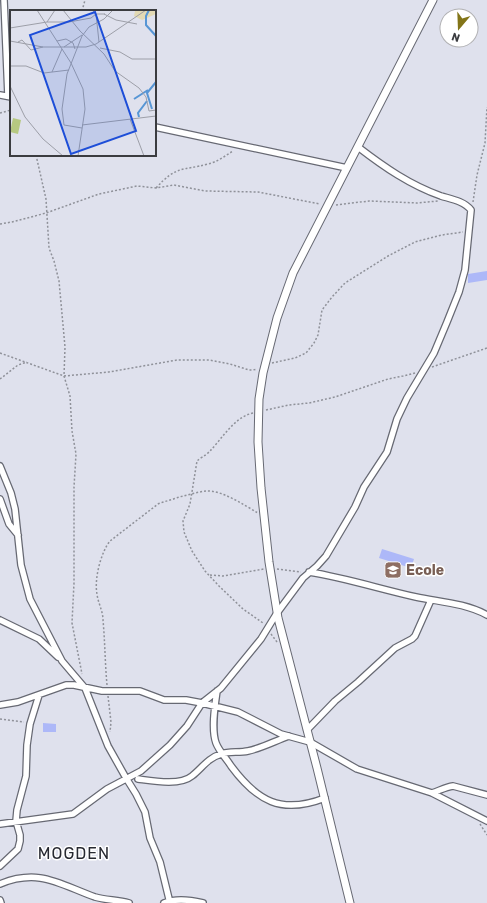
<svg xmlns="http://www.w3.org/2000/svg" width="487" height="903" font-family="Rubik,sans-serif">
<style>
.building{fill:#adb8f8}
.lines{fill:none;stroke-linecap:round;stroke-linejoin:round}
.minor-casing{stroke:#676973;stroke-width:8}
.tertiary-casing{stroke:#676973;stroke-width:9}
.path{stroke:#8f9199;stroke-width:1.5;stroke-dasharray:2 2;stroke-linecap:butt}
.minor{stroke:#fff;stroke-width:5.5}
.tertiary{stroke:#fff;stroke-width:7}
.labels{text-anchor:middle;stroke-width:3;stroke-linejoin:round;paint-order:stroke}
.education-label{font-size:14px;font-weight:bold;fill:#785e54;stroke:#fff;text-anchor:start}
.quarter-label{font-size:16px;letter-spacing:1px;fill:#272931;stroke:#fff}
.inset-river{fill:none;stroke:#5796d5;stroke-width:2}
.inset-road{fill:none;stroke:#9d9fa8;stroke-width:1}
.view{fill:#1d4ed8;fill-opacity:0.15;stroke:#1d4ed8;stroke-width:2}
.inset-edge{fill:none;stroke:#3b3c40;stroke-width:2}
</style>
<rect width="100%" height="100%" fill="#dfe1ed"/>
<!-- building -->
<path class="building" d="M 487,271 L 487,280 L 468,283 L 468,274 Z
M 382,549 L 414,559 L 411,568 L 379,558 Z
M 43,723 L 56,724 L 56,732 L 43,732 Z"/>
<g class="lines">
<!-- minor casing -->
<g class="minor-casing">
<path id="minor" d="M 4,0 L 8,96
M 0,95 L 11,97
M 155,127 L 347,168
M 0,466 L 11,493 L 15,509 L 21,565 L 30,599 L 62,661 L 85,688 L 108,746 L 126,778 L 136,794 L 145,812 L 150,838 L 160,862 L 170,903
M 0,499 L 9,524 L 18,535
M 309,572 C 346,578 380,589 416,597 C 440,602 465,603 487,615
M 0,620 L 39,639 L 58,657
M 217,691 C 215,705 211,729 216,743 C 219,751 226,758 231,766 C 257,801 281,815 325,798
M 0,705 L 18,702 L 66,685 L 74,685 L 102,691 L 140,691 L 164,700 L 186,700 L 202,703 L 238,712 L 281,734 L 310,742 L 357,769 L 432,793 L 487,821
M 307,730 L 335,701 L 358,682 L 395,648 L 412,639 L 415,636 L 431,600
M 138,779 C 153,781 180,786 192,776 C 202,768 208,758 221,754 C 229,751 239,753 248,751 C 262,748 275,741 289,736
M 432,793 C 439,791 445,787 453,786 L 487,795
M 0,824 L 73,814 L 107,789 L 141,771 L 170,745 L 187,726 L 202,703 L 221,688 L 261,639 L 277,613 L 303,578 L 317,566 L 326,556 L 355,507 L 364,487 L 387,452 L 397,419 L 407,398 L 434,353 L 447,322 L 459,292 L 465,270 L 471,210 C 464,201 451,199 441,196 C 410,185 384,167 358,147
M 0,866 L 18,849 L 20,841 L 20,835 L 16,821 L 17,810 L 26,776 L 27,745 L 30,724 L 39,695
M 0,884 C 39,868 59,884 95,897 C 105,900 118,900 129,903
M 0,900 L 1,903
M 164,903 C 176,898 191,900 203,903"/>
</g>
<!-- tertiary casing -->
<g class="tertiary-casing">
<path id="tertiary" d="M 350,903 L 317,768 L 278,618 L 269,562 L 261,488 L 258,442 L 259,399 L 263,373 L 277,318 L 293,273 L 433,0"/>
</g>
<!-- path -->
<path class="path" d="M 82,11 L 85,0
M 0,113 L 11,110
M 36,155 L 46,199 L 49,248 L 54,261 L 59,281 L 65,347 L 64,376 L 70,396 L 72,431 L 76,454 L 74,487 L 74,583 L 72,623 L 82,674
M 156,188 C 177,165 182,171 208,164 C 217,162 225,156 233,151
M 473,202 L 477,175 L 485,143 L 487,107
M 336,205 L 369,201 L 417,203 L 438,201
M 0,224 L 12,222 L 46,213 L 99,194 L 137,186 L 156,188 L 174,185 L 205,191 L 258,192 L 320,204
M 0,353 L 64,376 L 109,372 L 177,360 L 209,360 L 230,364 L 249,370 L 253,370 L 257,369
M 272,363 L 295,358 L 306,353 L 314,343 L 318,335 L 322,310 L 332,297 L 345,283 L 388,256 L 415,242 L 442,235 L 463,232
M 432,367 L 487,348
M 0,379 L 18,365 L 27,362
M 266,410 L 289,405 L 309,403 L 335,397 L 388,379 L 403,376 L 415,373
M 253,413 C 234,417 222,439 209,452 C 205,456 200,458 197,461 L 190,504 L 183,521 L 184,532 L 192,551 L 205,571 L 219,586 L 243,609 L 263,623
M 277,569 L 301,572
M 210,575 L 223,576 L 264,569
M 271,634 L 277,642
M 107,685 C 105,663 105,642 103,620 C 103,611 98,603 97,594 C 94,579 101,552 110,541 L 158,504 C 165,501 172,500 179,497 C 188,495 197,492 206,491 C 222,490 244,505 258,513
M 108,696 L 111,722 L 110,732
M 0,719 L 24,722
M 480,824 L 487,835"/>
<!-- minor -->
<use href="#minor" class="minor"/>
<!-- tertiary -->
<use href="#tertiary" class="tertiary"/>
</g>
<!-- icons -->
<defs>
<g id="school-square" transform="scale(0.9)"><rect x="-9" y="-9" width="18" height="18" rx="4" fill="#8d6e63" stroke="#fff"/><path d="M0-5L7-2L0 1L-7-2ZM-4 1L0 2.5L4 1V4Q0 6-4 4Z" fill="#fff"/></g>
</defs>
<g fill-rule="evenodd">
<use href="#school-square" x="393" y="570"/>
</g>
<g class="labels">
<!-- education labels -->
<g class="education-label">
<text x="406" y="575">Ecole</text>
</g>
<!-- quarter labels -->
<g class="quarter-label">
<text x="74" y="859">MOGDEN</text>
</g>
</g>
<!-- overview -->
<g transform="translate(10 10)">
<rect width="146" height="146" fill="#dfe1ed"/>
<path d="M 3,108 L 11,110 L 8,124 L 0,122 Z" fill="#b6c881"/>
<path d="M 146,0 L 146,4 L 132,10 L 124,6 L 125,1 Z" fill="#e2d9b4"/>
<path class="inset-river" d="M 139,0 L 136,6 L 136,15 L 146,26M 124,89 L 138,80M 142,99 L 137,83 L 146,72M 129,107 L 128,103 L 137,91"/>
<path class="inset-road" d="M 27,0 L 61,53 L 73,79 L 75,99 L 68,146M 53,0 L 70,21 L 94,44 L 105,61 L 129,78 L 136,87 L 139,101 L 146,100M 82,0 L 86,4 L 95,4M 86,4 L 89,32M 94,4 L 106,10 L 127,14M 37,12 L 45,0M 0,18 L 37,12 L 59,12 L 81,8 L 86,4M 0,31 L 33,37 L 76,37 L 86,34 L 136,0M 47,31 L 56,29 L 63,33 L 65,39M 8,32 L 12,30 L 21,40 L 33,37M 54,37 L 72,25M 90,38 L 110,42 L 122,49 L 146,49M 0,56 L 16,56 L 34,63 L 59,60M 42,62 L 52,39M 0,76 L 15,107 L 33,129 L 53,146M 120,109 L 134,146M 72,115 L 146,106M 72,118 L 54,115 L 52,99 L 57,64 L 72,26 L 79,17 L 94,9 L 103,0"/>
<path class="view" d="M 85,2 L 126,121 L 61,144 L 20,25 Z"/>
<rect width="146" height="146" class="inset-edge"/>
</g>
<!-- north arrow -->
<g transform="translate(459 28) rotate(199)"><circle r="19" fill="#ffffff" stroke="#b1b1b3"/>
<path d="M0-3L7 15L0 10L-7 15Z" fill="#837518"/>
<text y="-6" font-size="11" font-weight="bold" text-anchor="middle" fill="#3b3c40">N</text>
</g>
</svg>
